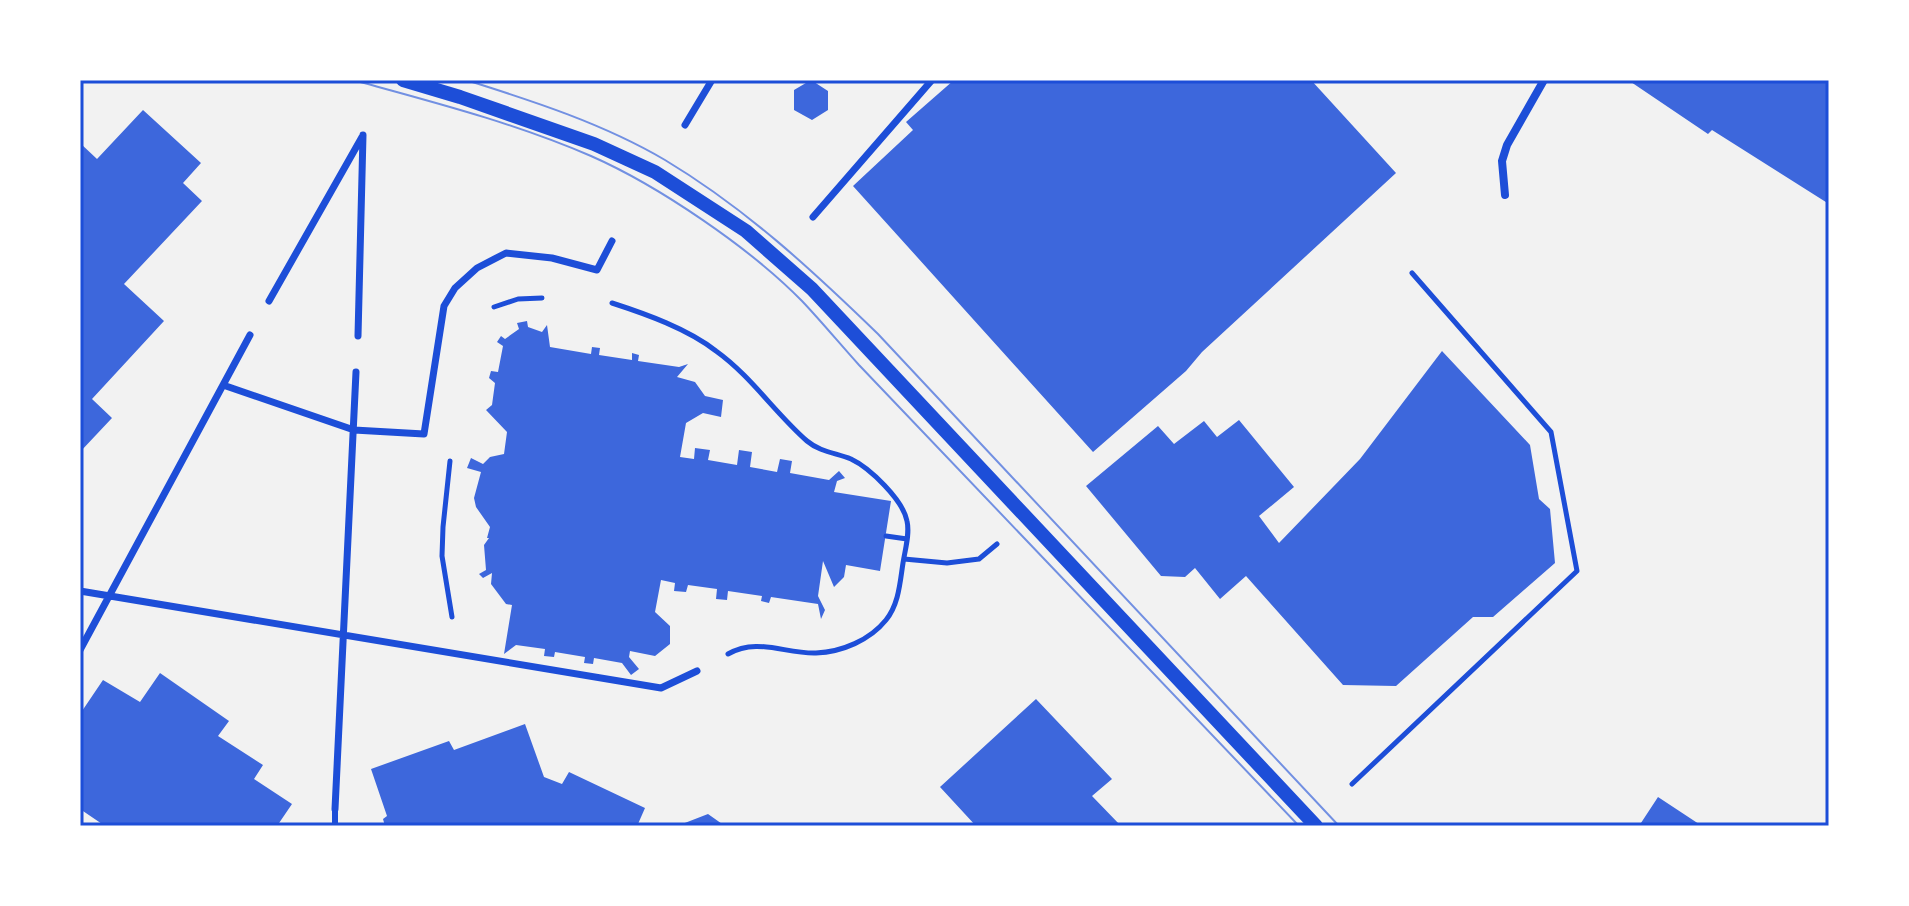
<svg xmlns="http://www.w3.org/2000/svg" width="1909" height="906" font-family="Karla,sans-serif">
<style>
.building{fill:#3d67dc}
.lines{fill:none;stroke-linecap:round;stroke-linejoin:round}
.path{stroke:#1d4ed8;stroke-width:5}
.service{stroke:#1d4ed8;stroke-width:6}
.pedestrian{stroke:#1d4ed8;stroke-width:7}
.minor{stroke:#1d4ed8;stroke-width:8}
.tertiary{stroke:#1d4ed8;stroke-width:14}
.tram{stroke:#7290e2;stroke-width:2}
.neatline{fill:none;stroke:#1d4ed8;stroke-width:3}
</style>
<rect width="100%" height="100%" fill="#f2f2f2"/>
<!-- building -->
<path class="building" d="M 811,80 L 828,91 L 828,110 L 812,120 L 794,110 L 794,90 Z
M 954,80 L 1311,80 L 1396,173 L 1202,352 L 1186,371 L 1093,452 L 853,186 L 913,130 L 906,122 Z
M 1628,80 L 1829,80 L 1829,204 L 1712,130 L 1708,134 Z
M 143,110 L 201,163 L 183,183 L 202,201 L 124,284 L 164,321 L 92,399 L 112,418 L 80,452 L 80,143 L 97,159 Z
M 527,321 L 528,327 L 542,332 L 547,325 L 550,347 L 591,354 L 592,347 L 600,348 L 599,355 L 632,360 L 632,353 L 639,355 L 638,361 L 679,367 L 688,364 L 677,377 L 695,382 L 705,396 L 723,400 L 721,417 L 703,413 L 686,423 L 680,457 L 694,459 L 695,448 L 710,450 L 708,460 L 737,465 L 739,450 L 752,452 L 750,467 L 777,472 L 780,459 L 792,461 L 790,473 L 829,480 L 839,471 L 845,478 L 837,481 L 834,492 L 891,501 L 880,571 L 846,565 L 844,577 L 834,587 L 823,561 L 818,596 L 825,610 L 821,619 L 818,604 L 771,597 L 769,603 L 761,601 L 762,596 L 728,591 L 727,600 L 716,599 L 717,589 L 688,585 L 686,592 L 674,591 L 675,583 L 661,580 L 655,612 L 670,626 L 670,644 L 655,656 L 630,651 L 629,657 L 639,669 L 631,675 L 622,663 L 594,658 L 593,664 L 584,663 L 585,657 L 555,652 L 554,657 L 544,656 L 545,649 L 516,645 L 504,654 L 512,605 L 506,604 L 491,584 L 492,573 L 483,578 L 479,574 L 486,570 L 484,545 L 489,538 L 487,538 L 490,527 L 476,507 L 474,498 L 481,472 L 467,468 L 471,458 L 483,464 L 490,457 L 504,454 L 507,432 L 486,410 L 492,405 L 495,383 L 489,378 L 491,371 L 498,372 L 503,346 L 497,342 L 501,336 L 505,339 L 519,329 L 517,323 Z
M 1442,351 L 1530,445 L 1539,499 L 1550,509 L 1555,563 L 1493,617 L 1473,617 L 1396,686 L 1343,685 L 1246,576 L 1220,599 L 1195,568 L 1185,577 L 1161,576 L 1086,486 L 1158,426 L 1174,444 L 1204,421 L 1217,437 L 1239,420 L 1294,487 L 1259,516 L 1279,543 L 1360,459 Z
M 160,673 L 229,721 L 218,736 L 263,765 L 254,779 L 292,804 L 277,826 L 105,826 L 80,809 L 80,714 L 103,680 L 140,702 Z
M 1036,699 L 1112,779 L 1092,796 L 1121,826 L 976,826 L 940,787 Z
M 525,724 L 544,777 L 562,784 L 569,772 L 645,808 L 638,824 L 643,826 L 385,826 L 383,819 L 387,816 L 371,769 L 449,741 L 454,750 Z
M 1658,797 L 1702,826 L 1639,826 Z
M 708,814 L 725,826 L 677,826 Z"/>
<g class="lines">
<!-- path -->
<path class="path" d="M 612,303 C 646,314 688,329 716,351 C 751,376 775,413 807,441 C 820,452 836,453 851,459 C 870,468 903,500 907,521 C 910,534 905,550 903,563 C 900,582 899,604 886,620 C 870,640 842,652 816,653 C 785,654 757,637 728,654
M 494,307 L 518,299 L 542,298
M 450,461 L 443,527 L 442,556 L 452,617
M 886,536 L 907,539
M 904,559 L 947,563 L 979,559 L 997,544
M 1352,784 L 1577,571 L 1551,432 L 1412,273"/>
<!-- service -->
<path class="service" d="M 335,826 L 335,809"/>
<!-- pedestrian -->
<path class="pedestrian" d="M 685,125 L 712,80
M 813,217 L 932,80
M 269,301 L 362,137
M 358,336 L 363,135
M 223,385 L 354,430 L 424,434 L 444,306 L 455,288 L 477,268 L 506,253 L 552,258 L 597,270 L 612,241
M 80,591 L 661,688 L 697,671
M 80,650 L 250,335
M 335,809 L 356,372"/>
<!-- minor -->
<path class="minor" d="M 1505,195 L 1502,161 L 1507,145 L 1544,80"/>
<!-- tertiary -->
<path class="tertiary" d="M 403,80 L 460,97 L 594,144 L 655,172 L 746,231 L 812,289 L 1316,826"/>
<!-- tram -->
<path class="tram" d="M 353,80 C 433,102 515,123 591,156 C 659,186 750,248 802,301 C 821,321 840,344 859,365 L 1299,826
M 466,80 C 533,101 604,124 665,160 C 745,208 811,269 878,334 L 1339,826"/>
</g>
<!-- border -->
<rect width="1909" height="906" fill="none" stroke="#ffffff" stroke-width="164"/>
<rect x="82" y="82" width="1745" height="742" class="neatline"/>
</svg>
